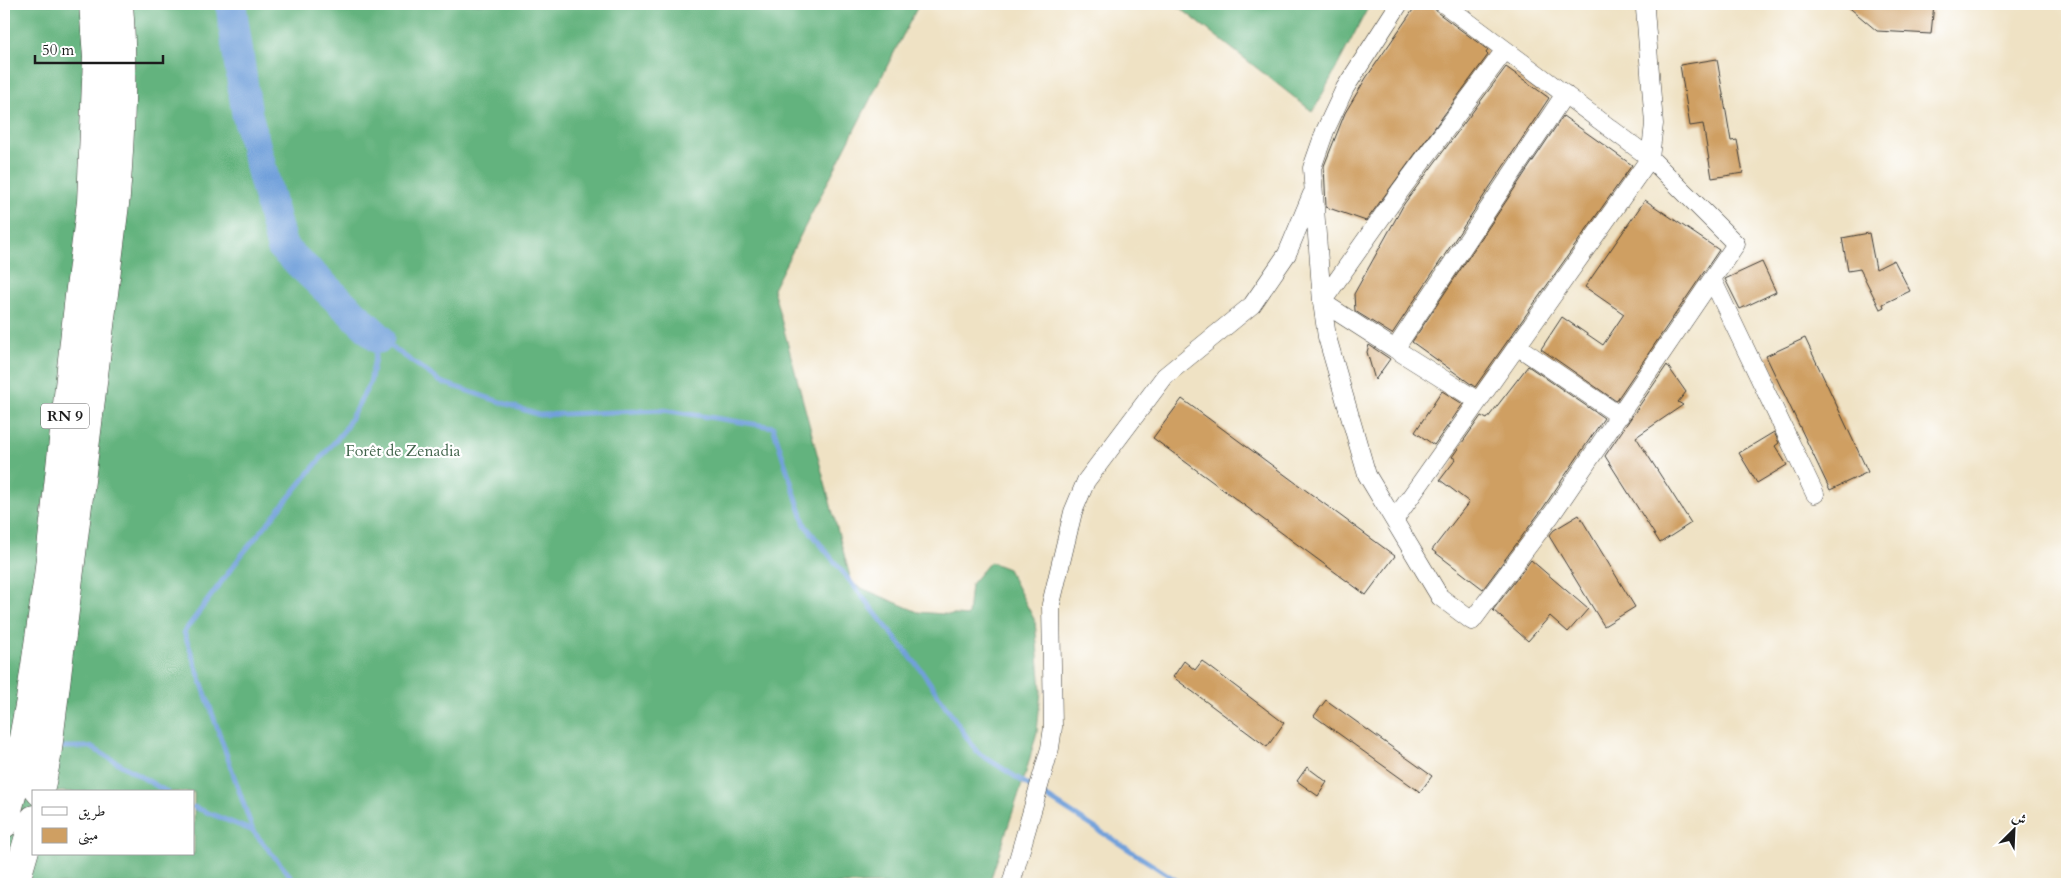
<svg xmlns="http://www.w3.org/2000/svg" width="2071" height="888" font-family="Cardo,Amiri,serif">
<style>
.forest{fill:#63b37e;stroke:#40684d;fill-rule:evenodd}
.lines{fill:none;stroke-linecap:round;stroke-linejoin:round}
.stream{stroke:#71a0da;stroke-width:5}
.river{stroke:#71a0da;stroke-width:31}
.building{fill:#cf9f62}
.street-casing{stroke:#3c3a35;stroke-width:19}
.highway-casing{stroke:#3c3a35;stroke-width:29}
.street{stroke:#fff;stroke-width:18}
.highway{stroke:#fff;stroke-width:28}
.labels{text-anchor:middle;stroke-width:4.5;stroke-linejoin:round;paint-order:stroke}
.shield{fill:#fff;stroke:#606060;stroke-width:1}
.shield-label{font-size:15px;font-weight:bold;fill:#1c1c1c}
.park-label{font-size:16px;fill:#42644c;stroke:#fff}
</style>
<rect width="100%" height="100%" fill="#fff"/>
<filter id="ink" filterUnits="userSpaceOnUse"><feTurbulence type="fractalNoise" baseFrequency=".02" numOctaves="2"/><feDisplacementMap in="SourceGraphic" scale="10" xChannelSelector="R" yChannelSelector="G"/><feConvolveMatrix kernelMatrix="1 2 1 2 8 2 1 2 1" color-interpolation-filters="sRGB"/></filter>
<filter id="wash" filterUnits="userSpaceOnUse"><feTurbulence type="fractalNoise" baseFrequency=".0096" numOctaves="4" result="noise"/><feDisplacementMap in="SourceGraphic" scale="20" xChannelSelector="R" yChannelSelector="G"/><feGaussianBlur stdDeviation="1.12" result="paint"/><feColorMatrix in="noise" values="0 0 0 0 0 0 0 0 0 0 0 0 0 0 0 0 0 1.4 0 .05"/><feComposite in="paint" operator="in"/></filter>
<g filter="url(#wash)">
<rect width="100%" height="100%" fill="#efe2c4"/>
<!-- forest -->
<path class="forest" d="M 4,4 L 919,4 L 773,289 L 852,584 L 918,612 L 968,616 L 971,584 L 990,562 L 1008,569 L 1035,621 L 1041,690 L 1037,732 L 1026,772 L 989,884 L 4,884 ZM 34,792 L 194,792 L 194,854 L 34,854 Z
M 1175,4 L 1370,4 L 1313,112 Z"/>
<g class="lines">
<!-- stream -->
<path class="stream" d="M 57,747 L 91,747 L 167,792
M 194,807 L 253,831
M 297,884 L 253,831 L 184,632 L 240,557 L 345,429 L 370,383 L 379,338 L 441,382 L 539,415 L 663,410 L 773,427 L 805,525 L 921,670 L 977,752 L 1182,884"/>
<!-- river -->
<path class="river" d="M 232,4 L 231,6 L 247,114 L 282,247 L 379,338"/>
</g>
<g id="blocks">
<!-- building -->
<path class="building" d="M 1417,4 L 1431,4 L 1438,13 L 1488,50 L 1486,53 L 1488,55 L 1366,221 L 1326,207 L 1324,166 L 1345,113 L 1366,78 Z
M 1845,4 L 1934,4 L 1931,34 L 1877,31 Z
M 1717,59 L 1731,141 L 1737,140 L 1743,173 L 1712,178 L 1703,124 L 1690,126 L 1680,65 Z
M 1506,67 L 1549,98 L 1392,334 L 1355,311 L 1354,294 L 1404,204 Z
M 1563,116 L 1632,165 L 1475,387 L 1412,342 Z
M 1645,200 L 1719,250 L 1616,401 L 1541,349 L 1562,317 L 1603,345 L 1624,314 L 1585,287 Z
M 1869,233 L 1876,269 L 1894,260 L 1910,291 L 1883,304 L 1884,307 L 1880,309 L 1860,269 L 1848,271 L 1842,238 Z
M 1762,262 L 1776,292 L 1740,309 L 1725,279 Z
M 1805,338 L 1868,472 L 1830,490 L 1766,356 Z
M 1369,345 L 1390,359 L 1375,380 L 1367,352 Z
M 1667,365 L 1686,392 L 1678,402 L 1683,405 L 1636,437 L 1691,523 L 1660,543 L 1605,456 Z
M 1528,366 L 1604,418 L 1543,508 L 1483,589 L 1432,550 L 1469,502 L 1440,480 L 1456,459 L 1452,457 L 1481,416 L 1487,419 Z
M 1442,391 L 1463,404 L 1434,445 L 1415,432 Z
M 1182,399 L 1395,556 L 1366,595 L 1153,438 Z
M 1774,432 L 1779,443 L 1775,446 L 1787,465 L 1757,483 L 1739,453 Z
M 1579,515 L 1635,607 L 1604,626 L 1549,536 L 1554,530 Z
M 1531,560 L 1588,609 L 1568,632 L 1550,616 L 1528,641 L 1493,610 Z
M 1184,661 L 1195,670 L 1202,661 L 1284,723 L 1267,747 L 1173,677 Z
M 1326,700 L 1432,776 L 1420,792 L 1314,716 Z
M 1307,767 L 1327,782 L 1318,796 L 1297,781 Z"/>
</g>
</g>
<g filter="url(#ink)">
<use href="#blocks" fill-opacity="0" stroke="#3c3a35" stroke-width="1"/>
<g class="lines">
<!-- street casing -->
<g class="street-casing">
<path id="street" d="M 1399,4 L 1345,88 L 1325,131 L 1312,168 L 1322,302 L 1327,337 L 1367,475 L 1440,597 L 1472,621 L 1552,514 L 1736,244 L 1650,158 L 1444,4
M 1712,279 L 1815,494
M 1517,346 L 1620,416
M 1395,349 L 1322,302 L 1400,191 L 1505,50
M 1478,401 L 1395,349 L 1565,94
M 1395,519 L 1650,158 L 1654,124 L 1645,9
M 1011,884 L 1050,748 L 1053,727 L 1051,604 L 1073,512 L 1086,481 L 1165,376 L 1252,305 L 1287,254 L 1312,194"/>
</g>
<!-- highway casing -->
<g class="highway-casing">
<path id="highway" d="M 40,792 L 47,757 L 116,196 C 121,132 124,68 119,4
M 4,824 L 13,792 L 30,700 L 48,576 L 79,296 L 91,202 L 97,57 L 93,4
M 15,884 L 34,819"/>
</g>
<!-- street -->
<use href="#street" class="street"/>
<!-- highway -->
<use href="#highway" class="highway"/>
</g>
</g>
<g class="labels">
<!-- shield labels -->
<rect class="shield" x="41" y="403.5" width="48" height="25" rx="4"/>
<g class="shield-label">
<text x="65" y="421">RN 9</text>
</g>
<!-- park labels -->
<g class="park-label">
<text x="403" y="456">Forêt de Zenadia</text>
</g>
</g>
<!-- margin -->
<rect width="2071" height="888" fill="none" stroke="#fff" stroke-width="20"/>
<!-- legend -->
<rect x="32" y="790" width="162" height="65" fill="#ffffff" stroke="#a4a4a4"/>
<rect x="42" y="807" width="25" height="8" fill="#ffffff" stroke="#a4a4a4"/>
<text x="78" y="816" font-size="15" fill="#1c1c1c">طريق</text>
<rect x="42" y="828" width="25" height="15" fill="#cf9f62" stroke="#a4a4a4"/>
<text x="78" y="840" font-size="15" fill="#1c1c1c">مبنى</text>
<!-- north arrow -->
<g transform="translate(2014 830) rotate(24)" stroke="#ffffff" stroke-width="4" paint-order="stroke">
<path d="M0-4L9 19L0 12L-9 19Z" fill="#1c1c1c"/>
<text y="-8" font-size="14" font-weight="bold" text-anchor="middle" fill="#1c1c1c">ش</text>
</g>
<!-- scale -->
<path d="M35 55v8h128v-8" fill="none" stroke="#1c1c1c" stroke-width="2.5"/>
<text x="42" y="55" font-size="15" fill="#1c1c1c" stroke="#ffffff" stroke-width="4" paint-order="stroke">50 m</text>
</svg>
